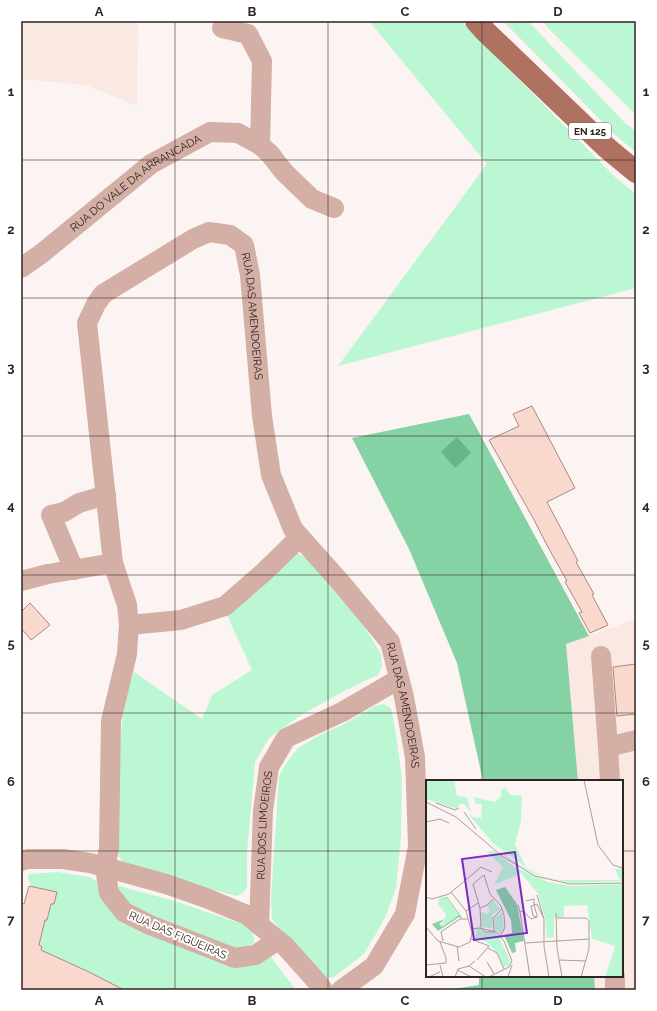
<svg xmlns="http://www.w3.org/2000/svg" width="657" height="1011" font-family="Raleway,sans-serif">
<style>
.built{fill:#fae8e2}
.green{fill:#bcf7d3}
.forest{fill:#85d2a5}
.water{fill:#68b489}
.building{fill:#f9d8ce;stroke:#aa897f}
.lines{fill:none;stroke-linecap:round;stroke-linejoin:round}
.street{stroke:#d3afa5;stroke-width:20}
.primary{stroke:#b07260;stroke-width:22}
.grid{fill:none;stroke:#312320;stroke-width:1;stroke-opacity:0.55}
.labels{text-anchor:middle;stroke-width:4;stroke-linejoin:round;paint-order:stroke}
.shield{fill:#fff;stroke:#6f6563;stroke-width:1}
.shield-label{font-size:10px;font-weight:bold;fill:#312320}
.street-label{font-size:11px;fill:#312320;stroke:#fff}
.inset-road{fill:none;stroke:#aba09e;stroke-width:1}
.view{fill:#7b2cbf;fill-opacity:0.15;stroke:#7b2cbf;stroke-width:2}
.inset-edge{fill:none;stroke:#312320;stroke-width:2}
.neatline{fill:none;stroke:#312320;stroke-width:1.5}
.grid-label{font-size:13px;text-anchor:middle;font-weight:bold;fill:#312320}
</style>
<rect width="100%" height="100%" fill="#fcf4f2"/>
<!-- built -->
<path class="built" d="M 21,21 L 138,21 L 137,106 L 86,85 L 21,79 Z
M 636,619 L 636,990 L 595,990 L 594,976 L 622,976 L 622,781 L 578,781 L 566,644 Z"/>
<!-- green -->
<path class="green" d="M 369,21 L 461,21 L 615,177 L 636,194 L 636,288 L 338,366 L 487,164 Z
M 503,21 L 528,21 L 626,124 L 636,131 L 636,152 L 615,135 Z
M 542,21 L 636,21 L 636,115 L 552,32 Z
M 297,553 L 306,558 L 316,566 L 364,626 L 381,654 L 382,667 L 378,675 L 346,690 L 301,715 L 269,738 L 255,762 L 247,853 L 247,888 L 243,893 L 236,896 L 190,884 L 122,862 L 119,856 L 118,846 L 120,747 L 124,705 L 128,688 L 134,672 L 202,719 L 212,695 L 252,670 L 226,613 L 236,608 L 256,593 Z
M 383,704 L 391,708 L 395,728 L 402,778 L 401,837 L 396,888 L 385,918 L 364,954 L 334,977 L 326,979 L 277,926 L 272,918 L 271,898 L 279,776 L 285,765 L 298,748 L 318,736 L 346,723 L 375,706 Z
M 58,872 L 90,877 L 98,882 L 142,929 L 270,956 L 296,990 L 24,990 L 33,987 L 42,947 L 39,945 L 45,920 L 47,920 L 51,904 L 57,892 L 31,887 L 28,877 L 29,874 Z
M 119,886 L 175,901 L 242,924 L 250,930 L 254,936 L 254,943 L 245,948 L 232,949 L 129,908 L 117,889 Z"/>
<!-- forest -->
<path class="forest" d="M 469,414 L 589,636 L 566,644 L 578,781 L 483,781 L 457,663 L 409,549 L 352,438 Z
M 479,976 L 594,976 L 595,990 L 446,990 L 479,985 Z"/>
<!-- water -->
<path class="water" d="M 457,437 L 471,453 L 455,468 L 441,452 Z"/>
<!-- building -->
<path class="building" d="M 532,406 L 575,488 L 547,502 L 578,561 L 576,562 L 594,594 L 592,595 L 608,625 L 590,633 L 579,613 L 582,612 L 565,582 L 567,581 L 549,549 L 533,518 L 489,440 L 519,426 L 513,414 Z
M 30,603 L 50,625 L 31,640 L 21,628 L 21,612 Z
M 636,664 L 636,714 L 617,716 L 613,667 Z
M 29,886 L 57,892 L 54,904 L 51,904 L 47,920 L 45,920 L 39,945 L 42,947 L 41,950 L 89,972 L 124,990 L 21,990 L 21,903 L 24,904 Z"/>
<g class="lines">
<!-- street -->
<g class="street">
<path d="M 222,28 L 248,34 L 262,61 L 260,145"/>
<path id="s1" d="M 21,268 L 41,254 L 151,164 L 210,132 L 238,133 L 260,145 L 270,154 L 284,172 L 312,199 L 334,208"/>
<path d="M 74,570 L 51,515 L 64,512 L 79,503 L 106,495"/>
<path d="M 21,581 L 48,574 L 113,563"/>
<path d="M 129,625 L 181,620 L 225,606 L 263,573 L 300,537"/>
<path d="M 601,656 L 608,747 L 636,740"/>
<path d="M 608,747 L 610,781"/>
<path d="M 21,861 L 28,859 L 63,859 L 90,863 L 166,884 L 206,898 L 247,915 L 285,946 L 319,984 L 323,990"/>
<path id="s2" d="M 259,925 L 263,811 L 269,767 L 286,738 L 342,712 L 399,679"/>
<path id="s3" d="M 278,940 L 255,955 L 235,958 L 150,925 L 124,912 L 109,893 L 105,867 L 109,849 L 111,721 L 127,654 L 129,625 L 127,605 L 113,563 L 87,323 L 96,304 L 103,294 L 193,239 L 209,232 L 230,235 L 244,245 L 250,275 L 262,416 L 271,475 L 293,529 L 342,584 L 390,642 L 404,697 L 415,757 L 418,847 L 405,914 L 374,966 L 341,990"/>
<path d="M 615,976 L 615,990"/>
</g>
<!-- primary -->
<path class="primary" d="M 476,21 L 486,32 L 607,148 L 636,172"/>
</g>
<!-- grid -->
<path class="grid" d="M 175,21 L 175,990M 328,21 L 328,990M 482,21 L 482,781M 21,160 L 636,160M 21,298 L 636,298M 21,436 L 636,436M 21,575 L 636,575M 21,713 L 636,713M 21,851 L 427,851M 622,851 L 636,851M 482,976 L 482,990"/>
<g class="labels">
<!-- shield labels -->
<rect class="shield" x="569" y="123" width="42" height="16" rx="3"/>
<g class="shield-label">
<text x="590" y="135">EN 125</text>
</g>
<!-- street labels -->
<g class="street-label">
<text dy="4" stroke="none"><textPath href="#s1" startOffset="143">RUA DO VALE DA ARRANCADA</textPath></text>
<text dy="4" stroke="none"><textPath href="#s3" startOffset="1035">RUA DAS AMENDOEIRAS</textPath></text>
<text dy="4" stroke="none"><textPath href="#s3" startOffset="1467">RUA DAS AMENDOEIRAS</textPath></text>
<text dy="4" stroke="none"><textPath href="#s2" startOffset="100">RUA DOS LIMOEIROS</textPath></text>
<text transform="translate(178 935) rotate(23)" y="4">RUA DAS FIGUEIRAS</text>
</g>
</g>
<!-- overview -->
<g transform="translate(426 780)">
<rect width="197" height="197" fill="#fcf4f2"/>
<path d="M 0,0 L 28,0 L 31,16 L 41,17 L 45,32 L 38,24 L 33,24 L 31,29 L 0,19 ZM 80,8 L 84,15 L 96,16 L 95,41 L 89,64 L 100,87 L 67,63 L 43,35 L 45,34 L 46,37 L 55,38 L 56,24 L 50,24 L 47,17 L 69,22 L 75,16 L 75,9 ZM 64,62 L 88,82 L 118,97 L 134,100 L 194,100 L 189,89 L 197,88 L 197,101 L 146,103 L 116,97 L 87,83 ZM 67,70 L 88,87 L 122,102 L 146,106 L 197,104 L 197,197 L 179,197 L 189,166 L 166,159 L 161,125 L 138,126 L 138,137 L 128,137 L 128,157 L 121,158 L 119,138 L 112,114 L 95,93 L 68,105 L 77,87 L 61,72 ZM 20,117 L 33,135 L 15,147 L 12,146 L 17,143 L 20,135 L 12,124 L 13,118 ZM 67,120 L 74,129 L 66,135 L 66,148 L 56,147 L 55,132 L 61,134 L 64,130 L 61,126 ZM 76,132 L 78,149 L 74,154 L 69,150 L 68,138 ZM 54,149 L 58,152 L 69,153 L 74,159 L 85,183 L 82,186 L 78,187 L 71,173 L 61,162 L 49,158 L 51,150 L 47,150 Z" fill="#bcf7d3"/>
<path d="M 79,107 L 91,124 L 98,161 L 89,163 L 90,172 L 86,173 L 78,155 L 86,153 L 85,140 L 70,110 ZM 21,117 L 37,139 L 33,137 L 12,151 L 6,144 L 19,139 L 13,144 L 16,147 L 33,135 L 21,118 L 15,119 Z" fill="#85d2a5"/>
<path class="inset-road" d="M 158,0 L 172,65 L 187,85 L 197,88M 0,22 L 30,37 L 76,76 L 109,96 L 144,104 L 197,103M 10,23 L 29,30 L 33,28M 38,32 L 50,49M 0,42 L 14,39 L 23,43M 111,115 L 118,139 L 118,166 L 123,197M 0,117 L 6,119 L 23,114 L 55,87 L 66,92M 100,121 L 108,119 L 108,125 L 111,135 L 111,137 L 107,136 L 105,126 L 111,124 L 117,137M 92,125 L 94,132 L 97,131 L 105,139 L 111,137M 54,128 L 61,125 L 67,119M 40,131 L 52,123M 94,132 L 104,197M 130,133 L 131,168 L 136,197M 130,138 L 160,138 L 163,141 L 163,169 L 155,197M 0,147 L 12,161 L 33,167 L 44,162 L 46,153 L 40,131 L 25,112M 55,148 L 54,128 L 47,104 L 58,95 L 64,114 L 75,126 L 78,135 L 79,148 L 74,156M 55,148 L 59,152 L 69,152M 45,149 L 53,148 L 70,152 L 78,161 L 86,181 L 83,187 L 63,197M 68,151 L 67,138 L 76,129M 45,159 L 63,166 L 51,180M 17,161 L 15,152 L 34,139 L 42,139M 99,163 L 163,159M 31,166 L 33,181M 62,168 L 71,173 L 78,189M 133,180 L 160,181M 49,181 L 43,186 L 60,197M 61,182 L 68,194M 0,185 L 20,183 L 20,178 L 14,162M 14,185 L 17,197M 31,190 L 46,197M 3,197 L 14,192M 29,197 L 32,189 L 43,186M 82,197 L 86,185"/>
<path class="view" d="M 89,72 L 101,153 L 48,160 L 36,79 Z"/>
<rect width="197" height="197" class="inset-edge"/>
</g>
<!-- border -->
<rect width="657" height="1011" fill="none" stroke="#ffffff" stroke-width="44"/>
<rect x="22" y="22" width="613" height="967" class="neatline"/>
<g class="grid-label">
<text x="99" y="16">A</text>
<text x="252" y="16">B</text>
<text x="405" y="16">C</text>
<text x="558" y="16">D</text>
<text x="11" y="96">1</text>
<text x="646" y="96">1</text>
<text x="11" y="234">2</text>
<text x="646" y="234">2</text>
<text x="11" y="372">3</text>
<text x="646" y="372">3</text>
<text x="11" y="510">4</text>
<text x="646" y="510">4</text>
<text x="11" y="648">5</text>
<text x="646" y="648">5</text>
<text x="11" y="786">6</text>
<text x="646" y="786">6</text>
<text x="11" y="924">7</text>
<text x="646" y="924">7</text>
<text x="99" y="1005">A</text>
<text x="252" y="1005">B</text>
<text x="405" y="1005">C</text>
<text x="558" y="1005">D</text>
</g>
</svg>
